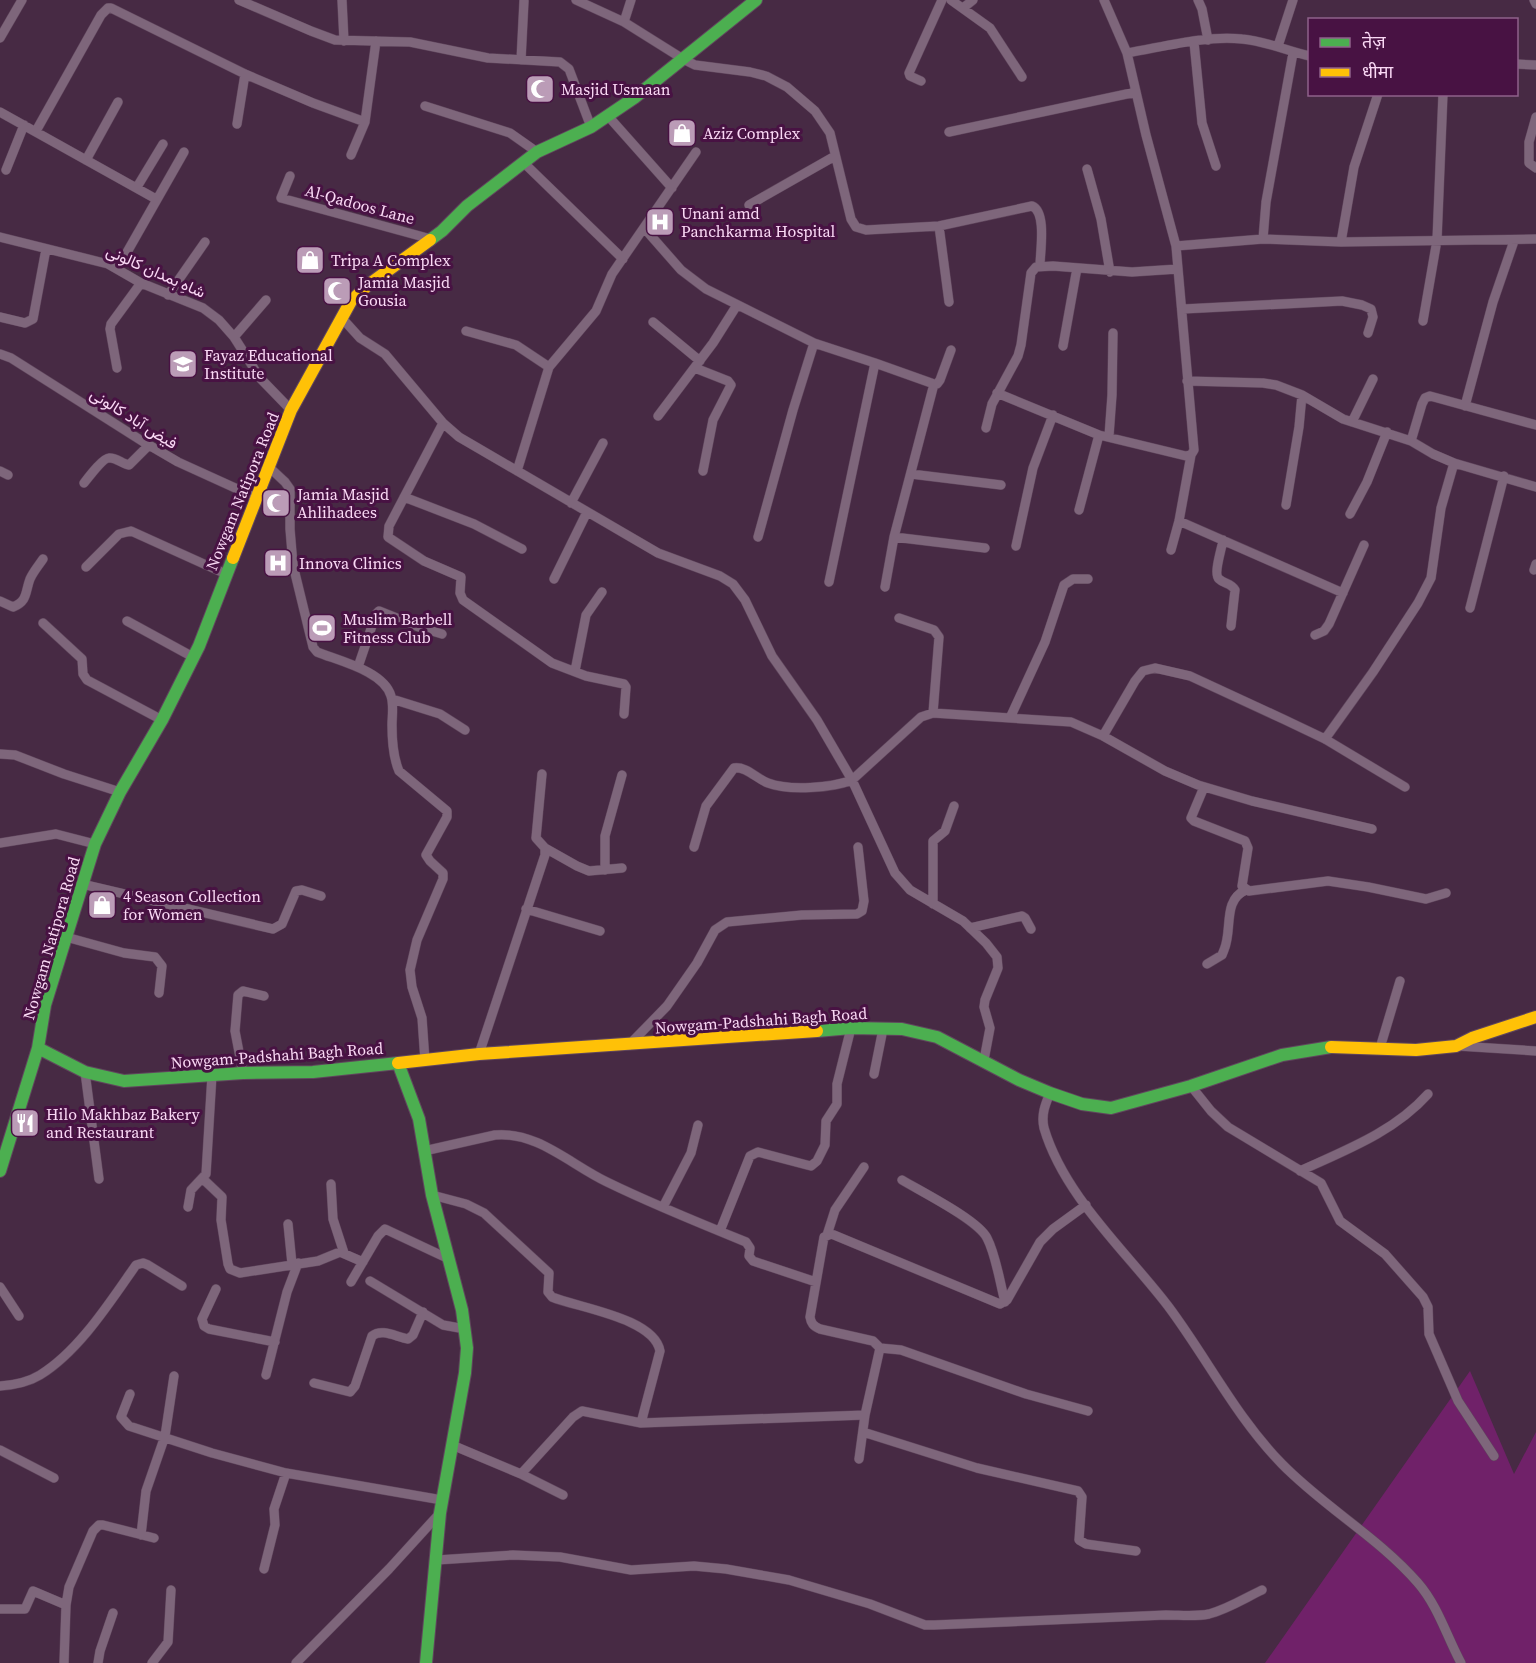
<svg xmlns="http://www.w3.org/2000/svg" width="1536" height="1663" font-family="'Source Serif 4',Vazirmatn,'Noto Sans Devanagari',serif">
<style>
.green{fill:#702169}
.lines{fill:none;stroke-linecap:round;stroke-linejoin:round}
.street-casing{stroke:#60465d;stroke-width:10}
.fast-casing{stroke:#60465d;stroke-width:14}
.slow-casing{stroke:#60465d;stroke-width:14}
.street{stroke:#7e667b;stroke-width:9}
.fast{stroke:#4caf50;stroke-width:12}
.slow{stroke:#ffc107;stroke-width:12}
.labels{text-anchor:middle;stroke-width:6;stroke-linejoin:round;paint-order:stroke}
.poi-label{font-size:16px;fill:#fad9f5;stroke:#481243;text-anchor:start}
.street-label{font-size:16px;fill:#fad9f5;stroke:#481243}
</style>
<rect width="100%" height="100%" fill="#472a44"/>
<!-- green -->
<path class="green" d="M 1470,1371 L 1514,1474 L 1536,1432 L 1536,1663 L 1265,1663 Z"/>
<g class="lines">
<!-- street casing -->
<g class="street-casing">
<path id="street" d="M 239,0 L 311,31 L 335,40 L 410,42 L 488,58 L 560,62 L 569,69 L 591,127
M 342,0 L 344,41
M 576,0 L 624,22 L 683,59 L 695,65 L 750,72 L 766,76 L 787,87 L 815,111 L 830,133 L 851,219 L 856,227 L 866,230 L 939,226 L 1032,206 C 1047,212 1040,252 1040,266
M 951,0 L 990,28 L 1022,77
M 1198,0 L 1202,9 L 1208,40
M 1534,0 L 1536,4
M 963,8 L 973,0
M 624,22 L 631,0
M 0,38 L 22,0
M 1194,42 L 1202,123 L 1216,166
M 1278,46 L 1293,0
M 1127,53 C 1163,47 1206,35 1242,39 C 1266,41 1287,51 1310,56
M 521,60 L 524,1
M 1516,64 L 1536,65
M 921,81 L 910,76 L 909,73 L 942,0
M 425,106 L 510,133 L 537,152
M 0,112 L 156,199
M 608,116 L 672,188
M 1536,117 L 1529,142 L 1529,163 L 1536,168
M 237,124 L 245,74
M 36,131 L 101,15 L 108,8 L 111,8 L 245,74 L 313,103 L 365,122
M 949,132 L 1136,92
M 351,155 L 365,122 L 376,41
M 86,160 L 118,102
M 524,163 L 623,259
M 1087,169 L 1101,219 L 1110,272
M 6,170 L 24,125
M 290,176 L 281,198 L 431,239
M 137,187 L 163,144
M 749,205 L 835,156
M 939,226 L 949,302
M 645,229 L 681,270 L 706,289 L 814,343 L 875,363 L 934,384 L 937,384 L 940,380 L 951,350
M 0,237 L 108,264 L 141,283 L 203,308 L 219,320 L 234,337 L 260,378 L 291,410
M 1263,239 L 1266,202 L 1293,53
M 1341,242 L 1354,167 L 1378,94
M 1176,246 L 1263,239 L 1341,242 L 1536,239
M 118,268 L 184,152
M 168,295 L 205,242
M 1183,309 L 1342,301 L 1362,305 L 1371,309 L 1373,317 L 1368,333
M 0,317 L 25,323 L 33,319 L 46,249
M 341,317 L 360,338 L 385,354 L 443,423 L 459,437 L 658,553 L 720,576 L 733,584 L 745,600 L 772,656 L 817,720 L 852,780 L 895,873 L 910,890 L 963,921 L 986,943 L 997,957 L 998,968 L 985,1000 L 984,1007 L 990,1028 L 984,1060
M 1423,321 L 1437,240 L 1443,94
M 653,322 L 700,361
M 466,331 L 516,345 L 549,367
M 234,337 L 266,300
M 1063,346 L 1077,268
M 0,354 L 11,358 L 142,441 L 178,462 L 257,498
M 117,368 L 110,329 L 111,324 L 141,283
M 695,368 L 728,381 L 731,385 L 713,420 L 703,471
M 1187,381 L 1263,383 L 1276,385 L 1302,395 L 1343,419 L 1411,441 L 1433,454 L 1454,463 L 1536,487
M 997,393 L 1099,435 L 1186,456 L 1191,455 L 1194,450 L 1176,246 L 1146,135 L 1127,53 L 1104,0
M 1465,406 L 1493,302 L 1514,241
M 658,416 L 713,343 L 737,305
M 1352,422 L 1373,379
M 443,423 L 389,526 L 388,537 L 424,561 L 461,577 L 460,593 L 463,600 L 552,663 L 586,676 L 624,684 L 626,687 L 624,714
M 986,428 L 992,404 L 1018,356 L 1021,345 L 1031,273 L 1036,267 L 1053,266 L 1132,272 L 1178,269
M 1109,436 L 1112,395 L 1113,333
M 1411,441 L 1422,404 L 1425,398 L 1430,396 L 1536,425
M 270,468 L 285,482 L 290,489 L 290,529 L 293,565 L 313,647 L 317,652 C 339,661 384,671 391,696 C 394,705 392,716 392,725 C 392,740 393,757 399,771 L 447,811 L 447,817 L 426,855 L 430,861 L 443,873 L 443,879 L 417,940 L 410,970 L 412,987 L 422,1018 L 425,1061
M 0,471 L 8,475
M 517,471 L 549,367 L 596,311 L 612,274 L 696,152
M 911,474 L 1001,485
M 84,483 C 88,478 103,458 109,458 C 116,457 122,464 129,465 L 149,445
M 404,497 L 474,524 L 522,549
M 571,503 L 603,443
M 1286,505 L 1299,427 L 1302,395
M 1079,510 L 1099,435
M 1350,514 L 1367,482 L 1387,432
M 1179,521 L 1343,593
M 758,537 L 793,410 L 814,343
M 894,537 L 985,548
M 1223,540 C 1222,548 1213,574 1219,579 C 1224,584 1231,583 1235,590 L 1231,626
M 1016,546 L 1033,468 L 1053,415
M 1171,550 L 1179,521 L 1191,455
M 86,567 L 119,534 L 131,531 L 226,574
M 1534,570 L 1536,564
M 554,579 L 587,512
M 829,582 L 875,363
M 885,587 L 894,537 L 934,384
M 0,601 L 13,607 C 28,601 25,592 30,579 C 33,572 39,565 43,559
M 1470,608 L 1504,476
M 899,618 L 934,630 L 939,637 L 933,713
M 127,621 L 193,657
M 43,623 L 82,659 L 83,674 L 87,680 L 162,720
M 1315,635 L 1324,631 L 1329,624 L 1364,545
M 358,667 L 376,614 L 379,611 L 419,627 L 442,634
M 575,671 L 586,615 L 602,592
M 392,699 L 440,714 L 465,730
M 1010,718 L 1045,642 L 1064,585 L 1073,579 L 1088,579
M 1103,736 L 1135,681 L 1143,671 L 1155,668 L 1190,676 L 1283,719 L 1325,739 L 1405,787
M 1325,739 L 1373,672 L 1418,603 L 1431,578 L 1441,508 L 1454,463
M 0,754 L 15,755 L 64,774 L 120,792
M 1204,787 L 1191,818 L 1194,821 L 1245,841 L 1248,848 L 1242,886 L 1249,891 L 1328,881 L 1368,887 L 1426,899 L 1446,893
M 0,843 L 56,834 L 95,844
M 694,847 L 706,806 L 734,768 C 746,766 757,779 768,783 C 789,791 832,788 852,780 L 921,717 L 933,713 L 1071,722 L 1103,736 L 1165,771 L 1198,785 L 1252,801 L 1372,829
M 545,848 L 577,866 L 589,871 L 622,868
M 605,870 L 605,836 L 622,775
M 82,884 L 273,929 L 282,924 L 296,891 L 302,890 L 321,896
M 933,904 L 933,841 L 945,831 L 954,806
M 526,909 L 600,931
M 970,928 L 1022,916 L 1025,918 L 1031,929
M 66,937 L 124,953 L 155,957 L 162,966 L 159,993
M 1207,964 L 1222,955 L 1224,950 C 1233,930 1222,900 1246,890
M 629,1045 L 667,1006 L 697,963 L 715,930 L 727,922 L 802,915 L 857,914 L 862,911 L 864,901 L 858,847
M 1458,1046 L 1536,1051
M 1380,1048 L 1400,981
M 479,1054 L 545,855 L 545,848 L 536,838 L 542,774
M 85,1072 L 99,1179
M 243,1073 L 235,1031 L 238,995 L 243,991 L 264,996
M 874,1074 L 883,1029
M 1191,1086 L 1211,1111 L 1228,1127 L 1321,1183 L 1340,1221 L 1385,1254 L 1423,1297 L 1428,1307 L 1429,1334 L 1458,1401 L 1494,1456
M 1050,1093 C 1045,1105 1041,1115 1044,1128 C 1064,1196 1126,1251 1168,1306 C 1207,1358 1236,1417 1282,1464 C 1324,1507 1379,1538 1418,1583 C 1438,1606 1447,1637 1461,1663
M 424,1151 L 495,1135 C 537,1131 571,1165 607,1182 C 652,1204 699,1223 746,1242 L 750,1248 L 749,1256 L 753,1261 L 816,1282
M 1300,1171 C 1346,1150 1394,1132 1428,1094
M 203,1179 L 222,1197 L 221,1220 L 228,1264 L 230,1269 L 240,1273 L 318,1261 L 340,1252 L 363,1262
M 902,1180 C 922,1192 978,1220 987,1238 C 996,1255 1000,1283 1005,1302
M 331,1184 L 333,1219 L 344,1253
M 432,1195 L 466,1204 L 484,1213 L 549,1273 L 548,1292 L 552,1297 C 579,1308 654,1318 660,1351 L 641,1423
M 188,1207 L 191,1190 L 206,1174 L 212,1075
M 663,1207 L 691,1153 L 698,1125
M 288,1224 L 292,1264
M 720,1231 L 750,1156 L 758,1152 L 807,1165 L 811,1166 L 817,1161 L 825,1145 L 826,1121 L 837,1104 L 837,1084 L 851,1028
M 827,1235 L 835,1210 L 864,1167
M 370,1281 L 443,1325 L 465,1329
M 351,1282 L 378,1236 L 385,1229 L 449,1259
M 0,1287 L 19,1316
M 216,1289 L 202,1319 L 204,1326 L 209,1329 L 275,1342
M 880,1348 L 901,1350 L 1026,1394 L 1088,1411
M 266,1375 L 287,1292 L 298,1263
M 314,1383 L 350,1392 L 355,1386 L 372,1336 C 382,1328 396,1337 408,1339 L 413,1335 L 423,1312
M 0,1386 C 14,1385 27,1383 40,1375 C 79,1351 110,1302 136,1265 L 143,1263 L 148,1265 L 182,1286
M 130,1394 L 121,1417 L 129,1426 L 212,1453 L 286,1473 L 442,1500
M 863,1432 L 977,1468 L 1078,1491 L 1082,1497 L 1079,1540 L 1086,1544 L 1136,1551
M 452,1445 L 521,1474 L 563,1495
M 0,1450 L 54,1478
M 859,1459 L 865,1415 L 880,1348 L 873,1341 L 820,1329 C 813,1326 811,1323 810,1317 L 824,1237 L 831,1234 L 834,1235 L 1000,1304 L 1007,1300 L 1040,1242 L 1053,1229 L 1086,1205
M 521,1474 L 573,1417 L 582,1411 L 641,1423 L 865,1415
M 141,1535 L 146,1491 L 165,1436 L 174,1376
M 437,1560 L 513,1555 L 560,1557 L 631,1570 L 694,1566 L 726,1569 L 789,1580 L 870,1604 L 925,1625 L 934,1625 L 1166,1615 C 1180,1615 1195,1617 1209,1614 C 1228,1609 1245,1598 1262,1590
M 264,1569 L 275,1525 L 274,1509 L 286,1473
M 0,1609 L 25,1609 L 33,1591 L 66,1605
M 64,1663 L 66,1605 L 69,1587 L 93,1531 L 99,1525 L 103,1525 L 154,1538
M 98,1663 L 100,1651 L 113,1613
M 152,1663 L 168,1642 L 171,1590
M 296,1663 L 389,1569 L 440,1513"/>
</g>
<!-- fast casing -->
<g class="fast-casing">
<path id="fast" d="M 430,240 L 442,231 L 467,206 L 537,152 L 591,127 L 634,98 L 756,0
M 817,1031 L 851,1028 L 902,1029 L 937,1037 L 1019,1080 L 1050,1093 L 1082,1104 L 1111,1108 L 1191,1086 L 1282,1055 L 1331,1047
M 38,1048 L 85,1072 L 124,1081 L 243,1073 L 313,1072 L 398,1063
M 398,1063 L 419,1119 L 432,1195 L 462,1310 L 467,1348 L 465,1373 L 440,1513 L 426,1663
M 0,1171 L 38,1048 L 45,1005 L 95,844 L 120,792 L 162,720 L 199,646 L 233,558"/>
</g>
<!-- slow casing -->
<g class="slow-casing">
<path id="slow" d="M 233,558 L 291,410 L 351,301 L 368,285 L 430,240
M 1331,1047 L 1416,1050 L 1456,1046 L 1472,1038 L 1536,1017
M 398,1063 L 479,1054 L 817,1031"/>
</g>
<!-- street -->
<use href="#street" class="street"/>
<!-- fast -->
<use href="#fast" class="fast"/>
<!-- slow -->
<use href="#slow" class="slow"/>
</g>
<!-- icons -->
<defs>
<g id="mosque-square" transform="scale(1.5)"><rect x="-9" y="-9" width="18" height="18" rx="4" fill="#bb9cb7" stroke="#481243"/><path d="M3.5-4.9A6 6 0 1 0 3.5 4.9A5 5 0 1 1 3.5-4.9Z" fill="#fff"/></g>
<g id="shop-square" transform="scale(1.5)"><rect x="-9" y="-9" width="18" height="18" rx="4" fill="#bb9cb7" stroke="#481243"/><path d="M-5-2.5h2.3a2.7 3.5 0 0 1 5.4 0H5L5.5 6h-11ZM-1.5-2.5h3a1.5 2.3 0 0 0-3 0Z" fill="#fff"/></g>
<g id="hospital-square" transform="scale(1.5)"><rect x="-9" y="-9" width="18" height="18" rx="4" fill="#bb9cb7" stroke="#481243"/><path d="M-5-5h3v3.5h4V-5h3V5h-3V1.5h-4V5h-3Z" fill="#fff"/></g>
<g id="school-square" transform="scale(1.5)"><rect x="-9" y="-9" width="18" height="18" rx="4" fill="#bb9cb7" stroke="#481243"/><path d="M0-5L7-2L0 1L-7-2ZM-4 1L0 2.5L4 1V4Q0 6-4 4Z" fill="#fff"/></g>
<g id="stadium-square" transform="scale(1.5)"><rect x="-9" y="-9" width="18" height="18" rx="4" fill="#bb9cb7" stroke="#481243"/><path d="M0-5a6.5 5 0 1 0 0 10a6.5 5 0 1 0 0-10ZM-3.5-1.8h7v3.6h-7Z" fill="#fff"/></g>
<g id="restaurant-square" transform="scale(1.5)"><rect x="-9" y="-9" width="18" height="18" rx="4" fill="#bb9cb7" stroke="#481243"/><path d="M-5-6h1v4h1v-4h1v4h1v-4h1v5L-1.5 .5V6h-2V.5L-5-1ZM5-6V6H3V1.5H1.5Q1.5-4 5-6Z" fill="#fff"/></g>
</defs>
<g fill-rule="evenodd">
<use href="#mosque-square" x="540" y="89"/>
<use href="#shop-square" x="682" y="133"/>
<use href="#hospital-square" x="660" y="222"/>
<use href="#shop-square" x="310" y="260"/>
<use href="#mosque-square" x="337" y="291"/>
<use href="#school-square" x="183" y="364"/>
<use href="#mosque-square" x="276" y="503"/>
<use href="#hospital-square" x="278" y="563"/>
<use href="#stadium-square" x="322" y="628"/>
<use href="#shop-square" x="102" y="905"/>
<use href="#restaurant-square" x="25" y="1123"/>
</g>
<g class="labels">
<!-- poi labels -->
<g class="poi-label">
<text x="561" y="95">Masjid Usmaan</text>
<text x="703" y="139">Aziz Complex</text>
<text x="681" y="219">Unani amd<tspan x="681" dy="18">Panchkarma Hospital</tspan></text>
<text x="331" y="266">Tripa A Complex</text>
<text x="358" y="288">Jamia Masjid<tspan x="358" dy="18">Gousia</tspan></text>
<text x="204" y="361">Fayaz Educational<tspan x="204" dy="18">Institute</tspan></text>
<text x="297" y="500">Jamia Masjid<tspan x="297" dy="18">Ahlihadees</tspan></text>
<text x="299" y="569">Innova Clinics</text>
<text x="343" y="625">Muslim Barbell<tspan x="343" dy="18">Fitness Club</tspan></text>
<text x="123" y="902">4 Season Collection<tspan x="123" dy="18">for Women</tspan></text>
<text x="46" y="1120">Hilo Makhbaz Bakery<tspan x="46" dy="18">and Restaurant</tspan></text>
</g>
<!-- street labels -->
<g class="street-label">
<text transform="translate(360 204) rotate(15)" y="6">Al-Qadoos Lane</text>
<text transform="translate(156 271) rotate(24)" y="6">شاہِ ہمدان کالونی</text>
<text transform="translate(134 418) rotate(32)" y="6">فیض آباد کالونی</text>
<text transform="translate(242 491) rotate(-68)" y="6">Nowgam Natipora Road</text>
<text transform="translate(51 938) rotate(-74)" y="6">Nowgam Natipora Road</text>
<text transform="translate(761 1020) rotate(-4)" y="6">Nowgam-Padshahi Bagh Road</text>
<text transform="translate(277 1055) rotate(-4)" y="6">Nowgam-Padshahi Bagh Road</text>
</g>
</g>
<!-- legend -->
<rect x="1308" y="18" width="210" height="78" fill="#481243" stroke="#8f628a" stroke-width="1.5"/>
<rect x="1320" y="38" width="30" height="9" fill="#4caf50" stroke="#8f628a" stroke-width="1.5"/>
<text x="1362" y="48" font-size="18" fill="#fad9f5">तेज़</text>
<rect x="1320" y="68" width="30" height="9" fill="#ffc107" stroke="#8f628a" stroke-width="1.5"/>
<text x="1362" y="78" font-size="18" fill="#fad9f5">धीमा</text>
</svg>
